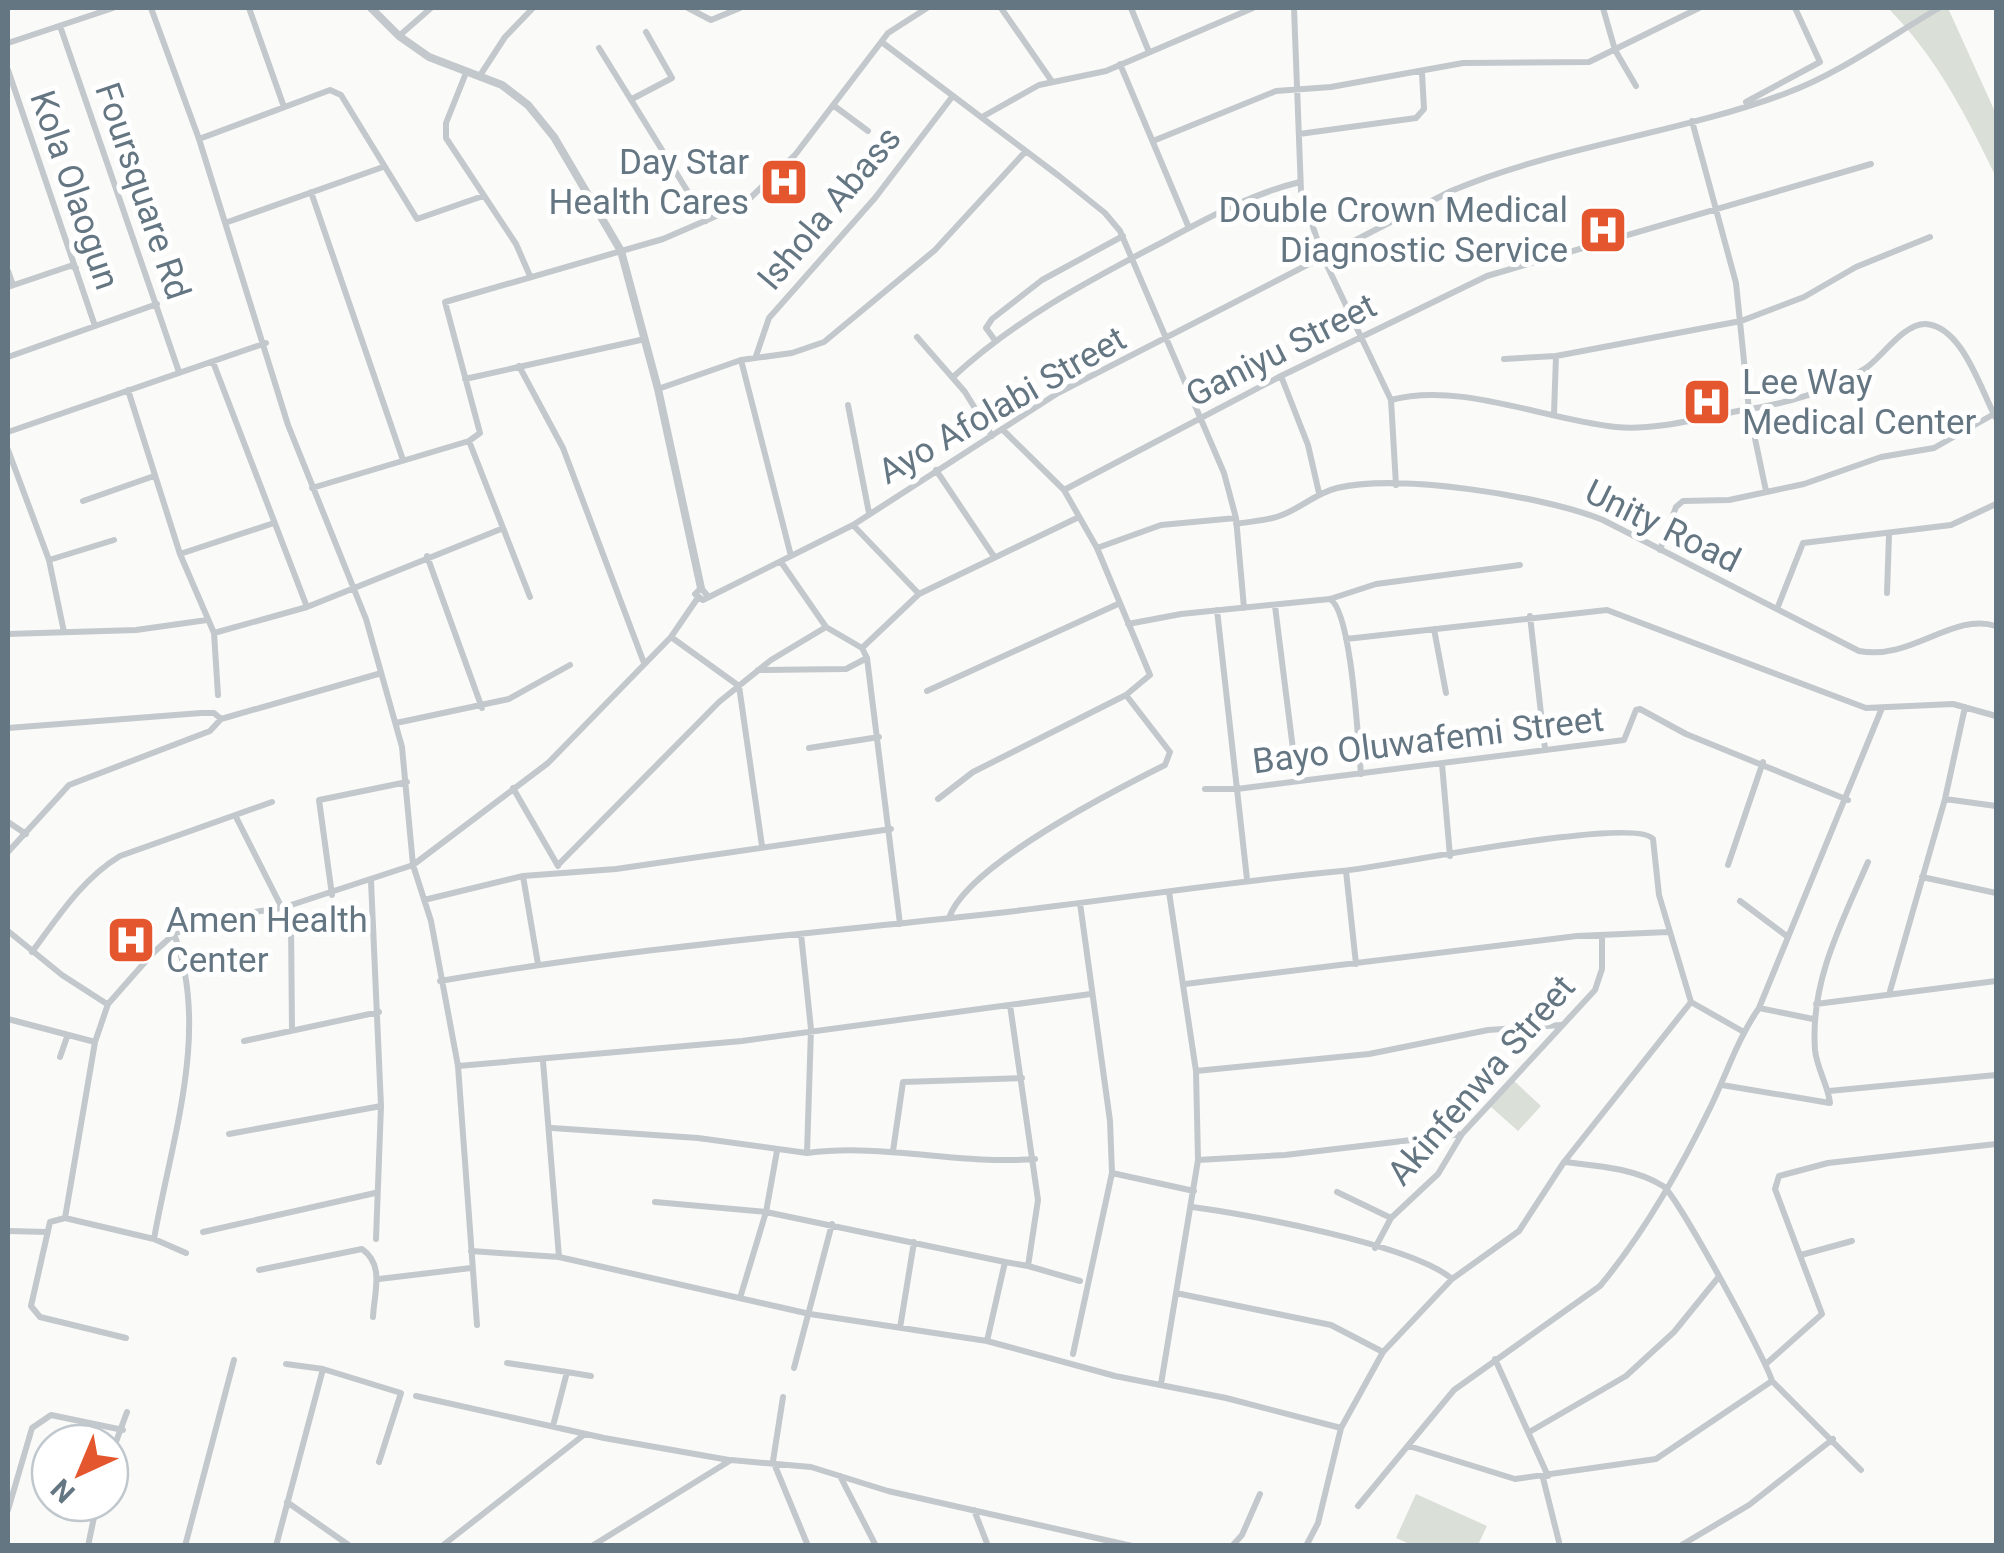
<svg xmlns="http://www.w3.org/2000/svg" width="2004" height="1553" font-family="Roboto,sans-serif">
<style>
.green{fill:#dadfd7}
.lines{fill:none;stroke-linecap:round;stroke-linejoin:round}
.minor{stroke:#c3c8cc;stroke-width:6}
.tertiary{stroke:#c3c8cc;stroke-width:8}
.labels{text-anchor:middle;stroke-width:10;stroke-linejoin:round;paint-order:stroke}
.poi-label{font-size:35px;fill:#657683;stroke:#fff;text-anchor:end}
.street-label{font-size:35px;fill:#657683;stroke:#fff}
</style>
<rect width="100%" height="100%" fill="#fafaf8"/>
<!-- green -->
<path class="green" d="M 1888,8 L 1948,8 L 1996,114 L 1996,177 C 1966,115 1937,58 1888,8 Z
M 1513,1080 L 1541,1106 L 1518,1131 L 1490,1106 Z
M 1416,1494 L 1487,1526 L 1478,1545 L 1412,1545 L 1396,1538 Z"/>
<g class="lines">
<!-- minor -->
<path class="minor" d="M 151,8 L 199,139 L 288,425 L 366,619 L 402,747 L 413,865 L 431,921 L 458,1066 L 477,1325
M 249,8 L 284,107
M 688,8 L 711,20 L 740,8
M 1001,8 L 1051,80
M 1131,8 L 1149,52
M 1294,8 L 1301,191 L 1323,257 L 1391,400 L 1396,485
M 1603,8 L 1615,50 L 1636,86
M 60,26 L 179,372
M 399,36 L 431,8
M 8,43 L 113,8
M 883,43 L 1059,176 L 1105,213 L 1120,231 L 1224,473 L 1236,518 L 1244,608
M 599,48 L 706,221
M 1120,64 L 1189,228
M 8,70 L 95,326
M 466,73 L 446,123 L 446,138 L 516,244 L 530,276
M 479,77 L 505,37 L 533,8
M 632,99 L 672,78 L 646,32
M 1746,102 L 1820,62 L 1795,8
M 833,105 L 868,131
M 982,117 L 1039,85 L 1106,71 L 1253,8
M 1692,121 L 1736,283 L 1749,410 L 1766,491
M 1299,134 L 1416,118 L 1424,109 L 1422,73
M 199,139 L 330,90 L 341,95 L 417,219 L 483,196
M 1153,141 L 1276,91 L 1331,87 L 1463,63 L 1589,62 L 1699,8
M 311,192 L 403,460
M 225,223 L 383,167
M 8,271 L 13,285
M 8,287 L 70,266 L 76,268
M 917,337 L 965,392 L 992,436
M 994,339 L 986,328 L 992,319 L 1042,280 L 1123,236
M 756,356 L 769,318 L 875,198 L 952,97
M 8,357 L 157,304
M 1504,359 L 1556,356 L 1741,321 L 1804,297 L 1856,267 L 1930,237
M 741,360 L 791,556
M 213,362 L 307,607
M 519,366 L 563,448 L 644,663
M 1281,376 L 1308,445 L 1319,493
M 953,377 C 1015,320 1084,283 1159,244 C 1204,220 1250,194 1300,182
M 465,379 L 645,339
M 658,389 L 741,360 L 792,353 L 824,342 L 935,250 L 1025,152
M 128,390 L 180,554 L 214,633 L 218,695
M 1391,400 C 1459,381 1546,420 1616,427 C 1657,431 1703,417 1744,410 C 1784,404 1832,391 1866,368 C 1882,357 1904,323 1926,324 C 1963,327 1981,391 1996,418
M 848,405 L 869,513
M 1554,414 L 1556,356
M 8,432 L 266,343
M 469,441 L 530,597
M 8,450 L 49,560 L 64,632
M 936,470 L 993,555
M 312,488 L 469,441 L 480,433 L 445,302 L 663,239 L 744,204 L 795,155 L 888,33 L 927,8
M 1064,490 L 1281,376 L 1487,276 L 1871,164
M 83,501 L 154,476
M 1236,524 C 1251,521 1268,521 1282,515 C 1301,508 1316,493 1337,488 C 1399,473 1544,496 1603,520 L 1859,651 C 1912,661 1952,612 1996,626
M 853,525 L 919,594
M 1097,548 L 1161,525 L 1236,518
M 1660,550 L 1676,507 L 1683,501 L 1729,500 L 1804,484 L 1881,457 L 1934,448 L 1994,414
M 180,554 L 274,523
M 427,556 L 482,708
M 49,560 L 114,540
M 781,562 L 826,627
M 1887,593 L 1889,535
M 707,595 L 701,588 L 695,594 L 703,600 L 853,525 L 1058,393 L 1451,191 C 1558,146 1676,134 1784,94 C 1839,74 1889,37 1939,8
M 1330,599 C 1352,612 1358,743 1361,774
M 1275,606 L 1297,781
M 1777,609 L 1803,543 L 1951,525 L 1996,504
M 1217,610 L 1247,879
M 1530,616 L 1545,749
M 1128,624 L 1181,614 L 1330,599 L 1376,584 L 1520,565
M 1434,629 L 1446,693
M 214,633 L 307,607 L 501,529
M 8,634 L 136,630 L 207,620
M 671,637 L 739,686 L 762,846
M 1346,639 L 1607,610 L 1866,708 L 1953,704 L 1996,716
M 862,648 L 919,594 L 1079,517
M 758,670 L 846,669 L 867,658
M 927,691 L 1118,604
M 396,723 L 509,699 L 570,665
M 8,728 L 201,713 L 214,713 L 221,719
M 809,748 L 879,737
M 1442,764 L 1450,856
M 513,788 L 558,866
M 1205,789 L 1237,789 L 1624,740 L 1636,710 L 1640,709 L 1686,734 L 1848,800
M 938,799 L 973,772 L 1126,695 L 1150,675 L 1097,548 L 1064,490 L 1002,429
M 1945,799 L 1996,806
M 236,817 L 282,908
M 8,822 L 26,834
M 8,852 L 69,785 L 210,731 L 221,719 L 378,674
M 558,865 L 719,702 L 771,660 L 826,627 L 862,648 L 867,658 L 900,924
M 1728,865 L 1763,762
M 1346,871 L 1356,964
M 523,876 L 538,964
M 1922,877 L 1996,893
M 371,881 L 381,1106 L 376,1239
M 332,895 L 319,800 L 407,782
M 424,900 L 523,876 L 616,869 L 891,829
M 1740,901 L 1788,937
M 949,918 C 966,866 1115,790 1165,765 L 1170,752 L 1126,695
M 291,922 L 292,1030
M 8,931 L 62,975 L 107,1004
M 32,952 C 58,917 82,879 120,856 L 272,802
M 440,981 C 622,949 806,934 989,914 C 1107,901 1223,882 1342,871 C 1385,867 1636,815 1653,839 L 1659,895 L 1691,1002 L 1742,1031
M 1185,984 L 1577,936 L 1668,932
M 1890,991 L 1945,799 L 1965,707
M 1816,1004 L 1996,981
M 1010,1005 L 1038,1200 L 1028,1266 L 1080,1281
M 1759,1008 L 1813,1019
M 8,1019 L 95,1042
M 244,1041 L 379,1012
M 60,1057 L 67,1037
M 543,1061 L 559,1257
M 458,1066 L 742,1041 L 1091,994
M 1196,1071 L 1369,1054 L 1488,1030 L 1561,1025
M 1722,1085 L 1830,1103 C 1828,1085 1817,1069 1815,1050 C 1810,982 1841,924 1868,862
M 1829,1091 L 1996,1075
M 552,1128 L 698,1138 L 807,1153 L 811,1029 L 801,934
M 229,1134 L 381,1106
M 777,1151 L 766,1212 L 1005,1262
M 893,1151 L 903,1082 L 1022,1078
M 807,1153 C 883,1143 958,1165 1035,1159
M 1198,1160 L 1285,1155 L 1462,1134
M 1565,1162 C 1598,1166 1634,1168 1663,1186 C 1677,1195 1766,1359 1772,1381 L 1861,1470
M 1112,1173 L 1194,1191
M 1337,1192 L 1391,1218
M 655,1202 L 766,1212 L 740,1298
M 1192,1207 C 1247,1214 1413,1245 1452,1279
M 65,1218 L 154,1239 L 186,1253
M 8,1231 L 47,1232
M 203,1232 L 375,1193
M 154,1239 C 171,1141 211,1030 174,934
M 1375,1248 L 1391,1218 L 1438,1174 L 1462,1134 L 1595,990 L 1602,969 L 1602,937
M 471,1251 L 559,1257 L 810,1314 L 987,1341 L 1115,1376 L 1226,1398 L 1341,1428
M 1801,1255 L 1852,1241
M 259,1270 L 362,1249 C 385,1265 374,1293 373,1317
M 379,1279 L 471,1268
M 1176,1293 L 1331,1325 L 1383,1352
M 900,1328 L 914,1242
M 126,1338 L 40,1317 L 31,1306 L 50,1222 L 65,1218 L 95,1042 L 108,1004 L 153,953 L 174,934 L 211,918 L 282,908 L 413,865 L 548,763 L 671,637 L 697,599
M 987,1341 L 1005,1262 L 1028,1266
M 1073,1354 L 1112,1173 L 1110,1121 L 1080,903
M 1495,1359 L 1548,1476
M 507,1363 L 567,1372
M 1767,1363 L 1822,1314 L 1775,1189 L 1779,1176 L 1828,1163 L 1996,1144
M 286,1364 L 323,1369 L 401,1393 L 379,1462
M 794,1368 L 832,1224
M 1161,1384 L 1198,1160 L 1196,1071 L 1169,892
M 416,1396 L 604,1438 L 729,1460
M 783,1397 L 773,1461 L 808,1546
M 553,1426 L 567,1372 L 591,1376
M 1531,1431 L 1626,1376 L 1674,1332 L 1717,1279
M 1409,1446 L 1515,1479 L 1656,1459 L 1772,1381
M 110,1458 L 127,1412
M 840,1476 L 876,1546
M 1543,1478 L 1559,1542
M 287,1502 L 350,1546
M 1358,1506 L 1454,1390 L 1600,1286 C 1644,1233 1681,1168 1711,1106 C 1727,1073 1738,1038 1759,1008 L 1882,708
M 8,1510 L 32,1428 L 51,1415 L 123,1430
M 974,1510 L 988,1546
M 88,1546 L 97,1503
M 185,1546 L 234,1360
M 276,1546 L 323,1369
M 442,1546 L 585,1434
M 592,1546 L 731,1460 L 811,1467 L 888,1491 L 1132,1546
M 1232,1546 L 1242,1535 L 1260,1494
M 1306,1546 L 1318,1523 L 1341,1428 L 1383,1352 L 1452,1279 L 1519,1231 L 1564,1162 L 1691,1002
M 1680,1546 L 1749,1505 L 1833,1439"/>
<!-- tertiary -->
<path class="tertiary" d="M 371,8 L 399,36 L 429,57 L 502,85 L 528,105 L 554,137 L 621,251 L 658,389 L 701,588"/>
</g>
<!-- icons -->
<defs>
<g id="hospital-square" transform="scale(2.5)"><rect x="-9" y="-9" width="18" height="18" rx="4" fill="#e4572e" stroke="#fff"/><path d="M-5-5h3v3.5h4V-5h3V5h-3V1.5h-4V5h-3Z" fill="#fff"/></g>
</defs>
<g fill-rule="evenodd">
<use href="#hospital-square" x="784" y="182"/>
<use href="#hospital-square" x="1603" y="230"/>
<use href="#hospital-square" x="1707" y="402"/>
<use href="#hospital-square" x="131" y="940"/>
</g>
<g class="labels">
<!-- poi labels -->
<g class="poi-label">
<text x="749" y="174">Day Star<tspan x="749" dy="40">Health Cares</tspan></text>
<text x="1568" y="222">Double Crown Medical<tspan x="1568" dy="40">Diagnostic Service</tspan></text>
<text x="1742" y="394" text-anchor="start">Lee Way<tspan x="1742" dy="40">Medical Center</tspan></text>
<text x="166" y="932" text-anchor="start">Amen Health<tspan x="166" dy="40">Center</tspan></text>
</g>
<!-- street labels -->
<g class="street-label">
<text transform="translate(75 190) rotate(71)" y="12">Kola Olaogun</text>
<text transform="translate(143 191) rotate(71)" y="12">Foursquare Rd</text>
<text transform="translate(829 208) rotate(-50)" y="12">Ishola Abass</text>
<text transform="translate(1281 350) rotate(-27)" y="12">Ganiyu Street</text>
<text transform="translate(1002 405) rotate(-30)" y="12">Ayo Afolabi Street</text>
<text transform="translate(1663 526) rotate(26)" y="12">Unity Road</text>
<text transform="translate(1428 740) rotate(-7)" y="12">Bayo Oluwafemi Street</text>
<text transform="translate(1481 1080) rotate(-49)" y="12">Akinfenwa Street</text>
</g>
</g>
<!-- border -->
<rect width="2004" height="1553" fill="none" stroke="#657683" stroke-width="20"/>
<!-- north arrow -->
<g transform="translate(80 1473) rotate(224)"><circle r="48" fill="#ffffff" stroke="#c1c8cd" stroke-width="2.5"/>
<path d="M0-8L18 38L0 25L-18 38Z" fill="#e4572e"/>
<text y="-15" font-size="28" font-weight="bold" text-anchor="middle" fill="#657683">N</text>
</g>
</svg>
